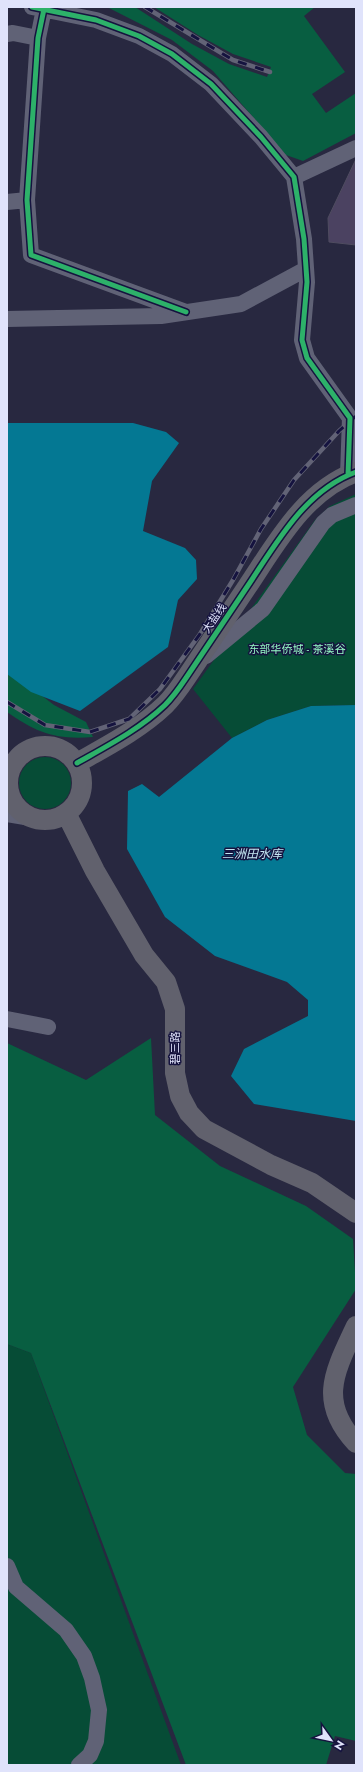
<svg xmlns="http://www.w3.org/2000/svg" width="363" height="1772" font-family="Jost,'Noto Sans SC',sans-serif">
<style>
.green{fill:#064c36}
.forest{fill:#085e41}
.water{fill:#047893}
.building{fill:#4b4261;stroke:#4f4c60}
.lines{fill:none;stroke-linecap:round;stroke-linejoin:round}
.minor{stroke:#606276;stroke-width:16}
.major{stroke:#61616d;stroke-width:20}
.rail-casing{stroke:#626376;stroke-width:4.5}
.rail{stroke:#15133f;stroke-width:3;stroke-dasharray:9;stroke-linecap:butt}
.cycleway-casing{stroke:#15133f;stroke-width:8}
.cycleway{stroke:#2db169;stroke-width:5}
.labels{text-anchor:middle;stroke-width:3;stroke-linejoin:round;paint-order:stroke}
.street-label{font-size:11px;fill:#e0e3fb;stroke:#15133f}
.park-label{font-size:11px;fill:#95f9c4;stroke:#15133f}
.water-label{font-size:12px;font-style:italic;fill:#c4e7f3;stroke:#15133f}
</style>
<rect width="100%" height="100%" fill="#282840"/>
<!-- green -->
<path class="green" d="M 356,494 L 356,705 L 311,706 L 267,720 L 232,738 L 193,689 L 315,520 L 330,506 Z
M19 783a26 26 0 1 1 52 0a26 26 0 1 1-52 0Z
M 7,1344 L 31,1353 L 181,1765 L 7,1765 Z"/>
<!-- forest -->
<path class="forest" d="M 107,7 L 135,7 L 192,44 L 229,64 L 267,77 L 271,67 L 233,54 L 198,35 L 154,7 L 315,7 L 304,16 L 345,72 L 312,94 L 326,113 L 356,93 L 356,133 L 303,161 L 286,155 L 213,71 L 172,40 Z
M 7,669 L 54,705 L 86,722 L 93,737 C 56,740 37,733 7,712 Z
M 151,1038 L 155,1115 L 220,1166 L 306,1206 L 353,1239 L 356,1289 L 293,1387 L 307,1435 L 345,1473 L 356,1474 L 356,1741 L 335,1736 L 326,1765 L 186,1765 L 31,1353 L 7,1344 L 7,1043 L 86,1080 Z"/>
<!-- water -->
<path class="water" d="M 7,423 L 133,423 L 166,432 L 179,443 L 152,481 L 143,531 L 185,548 L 196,560 L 197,579 L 178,600 L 168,647 L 80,711 L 31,692 L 7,674 Z
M 356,705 L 356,1121 L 254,1104 L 231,1076 L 244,1049 L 308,1016 L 308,1000 L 287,982 L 215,956 L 165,917 L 127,849 L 128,791 L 142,784 L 159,797 L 232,738 L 267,720 L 311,706 Z"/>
<!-- building -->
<path class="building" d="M 356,159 L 356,245 L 329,242 L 328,218 Z"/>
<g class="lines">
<!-- minor -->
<path class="minor" d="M 32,7 L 96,20 L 139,36 L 172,54 L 211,84 L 261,137 L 294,177 L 304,239 L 307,282 L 302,340 L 307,358 L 350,418 L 348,475
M 44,9 L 38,38 L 27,200 L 31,255 L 186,312
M 7,34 L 13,33 L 38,38
M 294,177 L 356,148
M 7,202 L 27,200
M 7,319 L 161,316 L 241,304 L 306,269
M 206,656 L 263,609 L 323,523 L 332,515 L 356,505
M 7,774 L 10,770
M 7,814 L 31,818
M 7,1019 L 48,1027
M 7,1566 L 16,1587 L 66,1630 L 84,1656 L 92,1678 L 99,1710 L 96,1741 L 90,1755 L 79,1765"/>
<!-- major -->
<path class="major" d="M8 783a37 37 0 1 1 74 0a37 37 0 1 1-74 0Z
M 77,763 C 107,746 140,729 165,705 C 173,697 180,687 186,678 C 207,647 227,617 247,587 C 276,544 304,491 356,472
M 66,813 L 95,871 L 144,955 L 166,982 L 175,1009 L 175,1073 L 180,1096 L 189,1113 L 204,1129 L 271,1165 L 312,1183 L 356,1213
M 356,1326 C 335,1371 317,1401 356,1443"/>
<!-- rail casing -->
<g class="rail-casing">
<path id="rail" d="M 145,7 L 233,60 L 270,72
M 7,702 L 45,725 L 90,732 L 129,719 L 160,689 L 200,634 L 233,580 L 261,529 L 294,480 L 339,431 L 356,416"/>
</g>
<!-- rail -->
<use href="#rail" class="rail"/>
<!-- cycleway casing -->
<g class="cycleway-casing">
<path id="cycleway" d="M 32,7 L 96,20 L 139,36 L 172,54 L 211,84 L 261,137 L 294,177 L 304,239 L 307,282 L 302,340 L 307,358 L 350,418 L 348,475
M 44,9 L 38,38 L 27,200 L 31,255 L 186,312
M 77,763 C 107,746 140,729 165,705 C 173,697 180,687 186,678 C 207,647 227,617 247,587 C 276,544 304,491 356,472"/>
</g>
<!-- cycleway -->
<use href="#cycleway" class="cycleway"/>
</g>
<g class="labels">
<!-- street labels -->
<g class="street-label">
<text transform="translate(214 618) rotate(-56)" y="4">大盐线</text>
<text transform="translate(175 1048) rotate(-90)" y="4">碧三路</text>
</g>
<!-- park labels -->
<g class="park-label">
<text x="297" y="653">东部华侨城 - 茶溪谷</text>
</g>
<!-- water labels -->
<g class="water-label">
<text x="252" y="858">三洲田水库</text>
</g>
</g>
<!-- border -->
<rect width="363" height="1772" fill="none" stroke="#e0e3fb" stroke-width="16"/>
<!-- north arrow -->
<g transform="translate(331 1740) rotate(123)" stroke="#15133f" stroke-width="3" paint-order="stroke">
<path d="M0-3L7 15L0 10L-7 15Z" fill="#e0e3fb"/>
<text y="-6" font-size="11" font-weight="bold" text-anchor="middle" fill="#e0e3fb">N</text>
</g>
</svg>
